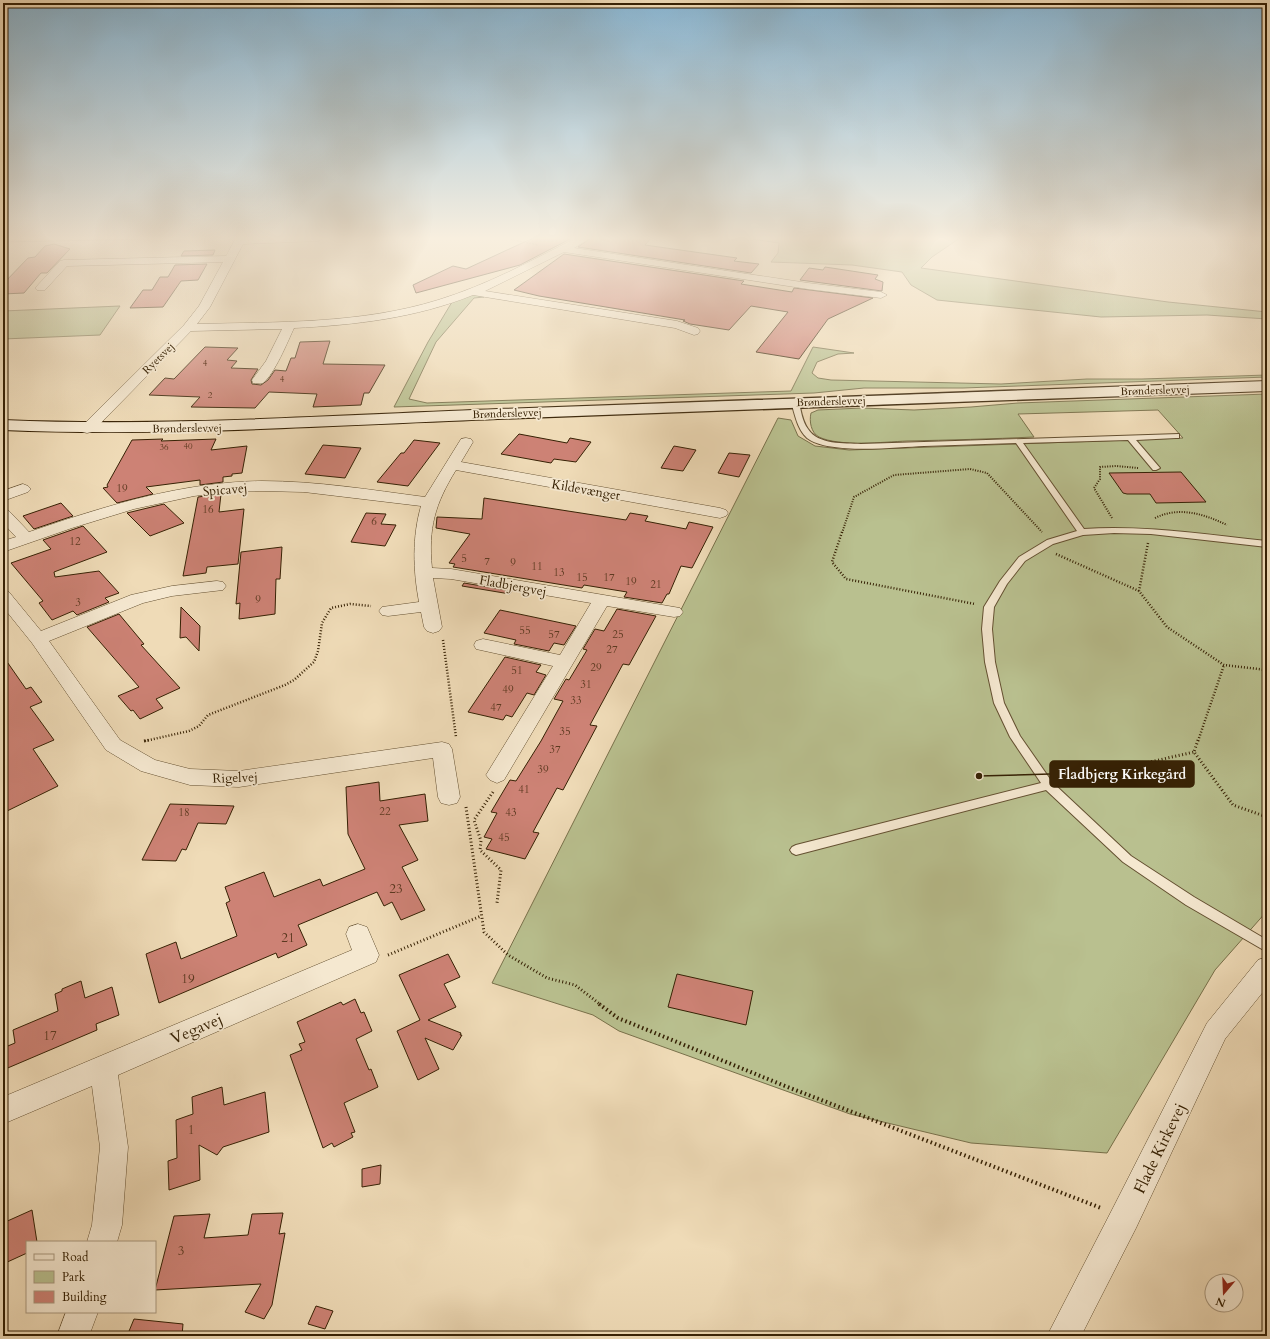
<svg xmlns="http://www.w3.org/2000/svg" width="1270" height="1339" font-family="Cardo,serif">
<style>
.green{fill:#b9c08f;stroke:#78704a}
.building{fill:#cd8275;stroke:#362104}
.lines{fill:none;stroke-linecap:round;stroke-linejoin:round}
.lane-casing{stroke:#645031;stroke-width:2}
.street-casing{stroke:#645031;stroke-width:1}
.secondary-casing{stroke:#362104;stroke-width:2}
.path-far4{stroke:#362104;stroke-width:1.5;stroke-dasharray:0.5 1;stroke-linecap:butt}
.path-far3{stroke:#362104;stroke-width:2;stroke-dasharray:1 1.5;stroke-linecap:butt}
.path-far2{stroke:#362104;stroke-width:2.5;stroke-dasharray:1 2;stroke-linecap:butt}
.path-far1{stroke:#362104;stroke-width:3;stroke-dasharray:1 2.5;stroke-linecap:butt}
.path{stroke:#362104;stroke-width:4;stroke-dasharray:1.5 3;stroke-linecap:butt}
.lane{fill:#f5e8d0;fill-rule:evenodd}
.street{fill:#f5e8d0;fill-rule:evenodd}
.secondary{fill:#f5e8d0;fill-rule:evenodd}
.labels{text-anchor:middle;stroke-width:3.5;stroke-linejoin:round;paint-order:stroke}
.far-number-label{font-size:9px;fill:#5c3920}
.far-street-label{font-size:11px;fill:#362104;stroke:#f5e8d0}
.number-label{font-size:11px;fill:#5c3920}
.street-label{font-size:13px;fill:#362104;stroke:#f5e8d0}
.near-number-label{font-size:13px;fill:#5c3920}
.near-street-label{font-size:16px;fill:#362104;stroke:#f5e8d0}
.leader{fill:none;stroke:#362104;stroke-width:1.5}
.callout-dot{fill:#362104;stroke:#f5e8d0;stroke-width:1.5}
.callout{fill:#362104;stroke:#362104;stroke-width:1.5}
.callout-label{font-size:14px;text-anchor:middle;font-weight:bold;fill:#fff}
</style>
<rect width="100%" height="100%" fill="#efdbb7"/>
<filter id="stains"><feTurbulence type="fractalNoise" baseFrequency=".005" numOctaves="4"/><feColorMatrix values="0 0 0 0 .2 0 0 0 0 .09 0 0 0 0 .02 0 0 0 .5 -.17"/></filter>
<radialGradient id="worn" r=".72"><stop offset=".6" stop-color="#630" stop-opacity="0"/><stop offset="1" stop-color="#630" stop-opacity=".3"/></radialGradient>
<!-- green -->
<path class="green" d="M 3,238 L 197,238 L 3,242 Z
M 745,238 L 960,238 L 932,257 L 921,268 L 1168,302 L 1267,312 L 1267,319 L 1207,315 L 1101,317 L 937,300 L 911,285 L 902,272 L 852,265 L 771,262 L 778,253 L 779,243 Z
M 471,294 L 484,297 L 474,298 L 436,342 L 409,399 L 427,403 L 791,391 L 813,347 L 854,353 L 838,354 L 817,362 L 812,373 L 818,378 L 831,380 L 1001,384 L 1087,379 L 1142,379 L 1267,375 L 1267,377 L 963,388 L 864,388 L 814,393 L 394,407 L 428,342 L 452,302 Z
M 120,306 L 100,335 L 3,339 L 3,311 Z
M 1267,394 L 1267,911 L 1215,970 L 1107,1153 L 971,1143 L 850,1114 L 619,1031 L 593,1015 L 492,983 L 778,418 L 791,420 L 798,436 L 815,446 L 849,450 L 1183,438 L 1158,410 L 1018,414 L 1034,437 C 992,439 949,440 907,441 C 883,442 840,447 819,437 C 811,433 809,421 811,413 L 818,410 L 862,408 L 914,410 L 971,407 L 1018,403 Z"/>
<!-- building -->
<path class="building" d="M 533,238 L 572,238 L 520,265 L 416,293 L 413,285 L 453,266 L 466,269 Z
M 591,238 L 651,238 L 645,245 L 737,258 L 734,261 L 759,264 L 751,273 L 578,247 Z
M 54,244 L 70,249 L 47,273 L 41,273 L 24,293 L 3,294 L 3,284 L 28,258 L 35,257 L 45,246 Z
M 215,250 L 213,255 L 181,256 L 184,251 Z
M 564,254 L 744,281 L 741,284 L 792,292 L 794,288 L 873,298 L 828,319 L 799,359 L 756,352 L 788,312 L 751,306 L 729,330 L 690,324 L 683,321 L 685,320 L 539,296 L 514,290 Z
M 207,264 L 198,280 L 181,281 L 163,307 L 130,308 L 143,290 L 152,290 L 160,277 L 168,277 L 175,265 Z
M 825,267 L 878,275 L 875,279 L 883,282 L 882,291 L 800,280 L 809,268 L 823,270 Z
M 330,341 L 323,364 L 385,365 L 369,393 L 364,393 L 361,405 L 313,407 L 317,394 L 269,392 L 255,408 L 191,407 L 200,397 L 149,395 L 165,378 L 174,379 L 205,347 L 238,348 L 227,360 L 237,361 L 231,368 L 258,369 L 251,380 L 252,384 L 261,385 L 268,380 L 275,370 L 286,371 L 291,358 L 295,358 L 300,342 Z
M 519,434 L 567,443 L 570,438 L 591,442 L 576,462 L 554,459 L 551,463 L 501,454 Z
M 163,439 L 161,441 L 216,439 L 211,450 L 247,446 L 242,473 L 232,474 L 232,476 L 223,477 L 223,482 L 200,485 L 200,480 L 146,487 L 153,494 L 117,503 L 103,488 L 108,487 L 107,485 L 132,440 Z
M 414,440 L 440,443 L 408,486 L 377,482 L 401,453 L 404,453 Z
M 323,445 L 361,448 L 345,478 L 305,474 Z
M 674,446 L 696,450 L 683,471 L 661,468 Z
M 729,453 L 750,455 L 739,477 L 718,473 Z
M 1181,472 L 1206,502 L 1156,503 L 1150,494 L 1127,494 L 1123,493 L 1109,473 Z
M 221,494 L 219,512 L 244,509 L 238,564 L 207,567 L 206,573 L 183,576 L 198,497 Z
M 484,498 L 626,520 L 630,513 L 648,516 L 645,521 L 686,529 L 689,522 L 713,527 L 692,568 L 681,566 L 669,594 L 667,594 L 662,603 L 624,597 L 627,592 L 584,585 L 582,588 L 453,567 L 455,564 L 449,563 L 470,534 L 436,528 L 437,517 L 482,519 Z
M 61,503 L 73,516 L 34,529 L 23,516 Z
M 164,504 L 184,523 L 150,536 L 127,513 Z
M 366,513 L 386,514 L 381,524 L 396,525 L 385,546 L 351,542 Z
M 83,526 L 107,552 L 54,572 L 55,577 L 99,571 L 119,593 L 105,598 L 109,602 L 77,615 L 73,611 L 52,620 L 39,603 L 43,601 L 11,563 L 51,549 L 43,540 Z
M 282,547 L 280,579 L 276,579 L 275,614 L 239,619 L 240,603 L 236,604 L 241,552 Z
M 464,583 L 512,591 L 510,594 L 462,586 Z
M 181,607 L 200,626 L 199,651 L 186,637 L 180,638 Z
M 617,609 L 656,616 L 629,665 L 623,664 L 590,725 L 597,726 L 563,790 L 557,788 L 533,832 L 539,833 L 525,859 L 486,849 L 492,839 L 484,837 L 497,813 L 491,812 L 510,780 L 516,781 L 541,741 L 563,701 L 554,699 L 566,679 L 569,680 L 587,650 L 583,649 L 595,629 L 604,631 Z
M 500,610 L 576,626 L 564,645 L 554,643 L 549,651 L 514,644 L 516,640 L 484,633 Z
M 119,614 L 144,644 L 141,645 L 180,688 L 156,699 L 163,708 L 140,719 L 133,710 L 131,711 L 118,696 L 139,687 L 87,627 Z
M 3,656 L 26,689 L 31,687 L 42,702 L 30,707 L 54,740 L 33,749 L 58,786 L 3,813 Z
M 505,657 L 541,665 L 536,672 L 546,675 L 534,695 L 527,693 L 512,717 L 506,715 L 503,720 L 468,712 Z
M 379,782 L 380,801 L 425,794 L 428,821 L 399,825 L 418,860 L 402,867 L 425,910 L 401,920 L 392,902 L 384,906 L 377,892 L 298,925 L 307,945 L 278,958 L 276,953 L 159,1003 L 146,954 L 176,942 L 181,959 L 237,936 L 226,903 L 230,901 L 225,887 L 264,872 L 274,897 L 320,879 L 323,886 L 365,869 L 348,834 L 346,787 Z
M 170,804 L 234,806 L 226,824 L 198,823 L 186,850 L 182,849 L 176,861 L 142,860 Z
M 448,954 L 460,977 L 444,984 L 456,1007 L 428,1020 L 461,1033 L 460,1035 L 462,1035 L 453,1050 L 425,1038 L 439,1069 L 418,1080 L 397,1031 L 420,1020 L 399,975 Z
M 677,974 L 753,991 L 746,1025 L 668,1007 Z
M 81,981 L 85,998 L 112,987 L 119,1015 L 96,1024 L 97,1030 L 3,1070 L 3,1048 L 15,1043 L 13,1030 L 58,1011 L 55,994 L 62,991 L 62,989 Z
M 355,999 L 361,1013 L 364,1012 L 372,1031 L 356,1039 L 369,1070 L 371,1069 L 378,1087 L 344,1103 L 355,1132 L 351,1133 L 353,1137 L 334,1147 L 332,1143 L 323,1148 L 290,1055 L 302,1050 L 299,1044 L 305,1042 L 297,1022 L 341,1002 L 343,1005 Z
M 222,1087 L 224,1105 L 265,1092 L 269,1132 L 223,1147 L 217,1155 L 199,1145 L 200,1180 L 169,1190 L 168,1161 L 177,1158 L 176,1120 L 193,1114 L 192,1097 Z
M 381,1165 L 380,1184 L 362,1187 L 362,1169 Z
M 32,1210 L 37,1242 L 27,1242 L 27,1253 L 3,1264 L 3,1223 Z
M 283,1213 L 279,1234 L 285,1233 L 272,1305 L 264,1319 L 245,1312 L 261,1284 L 155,1290 L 174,1216 L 210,1214 L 204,1238 L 248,1235 L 252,1214 Z
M 316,1306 L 333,1311 L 325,1329 L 308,1324 Z
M 134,1319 L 183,1324 L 182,1336 L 127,1336 Z"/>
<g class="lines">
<!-- lane casing -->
<g class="lane-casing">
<path id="lane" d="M 792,400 L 798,400 L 799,402 C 801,411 802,421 808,429 C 818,445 844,443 861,444 L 1179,434 L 1179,438 L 1176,438 L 1136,440 L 1160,468 L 1156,470 L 1153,470 L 1128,440 L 1023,443 L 1084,529 C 1146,525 1206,535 1267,541 L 1267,547 L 1151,534 L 1114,533 L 1083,535 L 1053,544 L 1025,561 L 1007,584 L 994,607 L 992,629 L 995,662 L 1004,703 L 1020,736 L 1052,782 L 1131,856 L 1194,897 L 1267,940 L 1267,952 L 1186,905 L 1123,862 L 1046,790 L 796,855 L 792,853 L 790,850 L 792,847 L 796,845 L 1041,783 L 1010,737 L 994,703 L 985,662 L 982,629 L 984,607 L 1000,581 L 1019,557 L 1047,540 L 1077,531 L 1016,443 C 985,444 955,445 924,446 C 897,447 829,455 807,438 C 797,429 795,414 791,402 Z"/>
</g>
<!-- street casing -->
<g class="street-casing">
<path id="street" d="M 236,238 L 323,238 L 318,241 L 243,244 L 210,307 L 197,324 C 277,322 361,324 438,300 C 487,285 531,261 576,238 L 590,238 L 574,248 L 808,283 L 881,292 L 887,295 L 881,298 L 808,289 L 564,252 L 485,291 L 677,321 L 698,328 L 700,331 L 698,334 L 694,335 L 675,328 L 473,295 C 416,318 355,325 294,328 C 288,341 274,375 263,383 C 260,384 256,383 253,383 L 252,380 L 266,361 L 282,329 L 191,331 L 92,432 L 87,433 L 82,432 L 80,429 L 82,426 L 184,325 L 199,306 L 223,262 L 67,266 L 45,290 L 37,290 L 35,288 L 37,286 L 60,261 L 64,260 L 226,256 Z
M 466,438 L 471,439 L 473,442 L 461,462 L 720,508 L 726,510 L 728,513 L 726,516 L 720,518 L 456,470 C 435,504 428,528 432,568 L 451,569 L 674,607 L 680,608 L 683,612 L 680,616 L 674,617 L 607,606 L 504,780 L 497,783 L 490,780 L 486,775 L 553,666 L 476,649 L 474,645 L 476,641 L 483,639 L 560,655 L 591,603 L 451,579 L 433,578 L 442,627 L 439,631 L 433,633 L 427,631 L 424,627 L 421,612 L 388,616 L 382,615 L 379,611 L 382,607 L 419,602 C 413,570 412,537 421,506 L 304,492 L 261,491 L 227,492 L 194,496 L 134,509 L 72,528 L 3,552 L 3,541 L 16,537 L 3,523 L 3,509 L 9,511 L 29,532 C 105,506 182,482 262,481 C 317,481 371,490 425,497 L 461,439 Z
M 23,484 L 28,486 L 31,489 L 28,492 L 3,501 L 3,491 Z
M 217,581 L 223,582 L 226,586 L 223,590 L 172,596 L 143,603 L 49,641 L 120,740 L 155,760 L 190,769 L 239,771 L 442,742 L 449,744 L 452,749 L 460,797 L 457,803 L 449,805 L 441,803 L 438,797 L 433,758 L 239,787 L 190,785 L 141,771 L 106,750 L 32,643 L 3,607 L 3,591 L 9,592 L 41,631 L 131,595 L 172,586 Z
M 358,924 L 367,927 L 379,955 L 376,962 L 118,1075 L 128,1147 L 122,1225 L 117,1242 L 87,1242 L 92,1225 L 100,1147 L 92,1086 L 3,1124 L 3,1097 L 352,950 L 346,934 L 349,927 Z
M 1267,957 L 1267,987 L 1225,1039 L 1136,1228 L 1081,1336 L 1047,1336 L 1114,1206 L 1207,1023 L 1258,960 Z
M 66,1312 L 98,1312 L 89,1336 L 57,1336 Z"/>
</g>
<!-- secondary casing -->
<g class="secondary-casing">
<path id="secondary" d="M 1267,381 L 1267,391 C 1011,400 755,409 498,419 C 333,425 169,437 3,430 L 3,420 C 169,427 333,415 498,409 C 755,400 1011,391 1267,381 Z"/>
</g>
<!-- path-far4 -->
<path class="path-far4" d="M 504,238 L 538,245"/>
<!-- path-far3 -->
<path class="path-far3" d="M 1112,518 L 1094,488 L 1100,479 L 1100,467 L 1116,466 L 1138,468
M 1155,518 C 1179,506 1204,514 1227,525
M 842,533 L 854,497 L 894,475 L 970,469 L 987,473 L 1042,532"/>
<!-- path-far2 -->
<path class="path-far2" d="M 842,532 L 832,562 L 846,579 L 975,604
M 1148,543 L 1139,591 L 1167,627 L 1224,665 L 1267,670
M 1056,554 L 1139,591
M 443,640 L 456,737
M 145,741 L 189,731 L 199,726 L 208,715 L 285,685 L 294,680 L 314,662 L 318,651 L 322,623 L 331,608 L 350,604 L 371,606
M 1198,741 L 1224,665"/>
<!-- path-far1 -->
<path class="path-far1" d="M 1198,740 L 1194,752 L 1233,805 L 1267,817
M 144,741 L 150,740
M 1066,781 L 1194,752
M 493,792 L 474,820 L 481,841 L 480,850 L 501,870 L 497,903
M 466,807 L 484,932 L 508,955 L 547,978 L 575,985 L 601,1005
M 388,955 L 481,916"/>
<!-- path -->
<path class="path" d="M 599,1004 L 618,1018 L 785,1086 L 1101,1208"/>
<!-- lane -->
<use href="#lane" class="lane"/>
<!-- street -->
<use href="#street" class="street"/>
<!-- secondary -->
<use href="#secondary" class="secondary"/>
</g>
<!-- sky -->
<linearGradient id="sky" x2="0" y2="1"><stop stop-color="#89b6d3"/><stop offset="0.56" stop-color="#f8efdf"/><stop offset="1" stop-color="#f8efdf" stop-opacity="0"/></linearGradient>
<rect width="1270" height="426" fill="url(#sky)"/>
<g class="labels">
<!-- far-number labels -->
<g class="far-number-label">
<text x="205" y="366">4</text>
<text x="282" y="382">4</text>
<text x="210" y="398">2</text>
<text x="188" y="449">40</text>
<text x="164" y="450">36</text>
</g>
<!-- far-street labels -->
<g class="far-street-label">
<text transform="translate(158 358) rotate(-45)" y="4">Ryetsvej</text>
<text transform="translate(1155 390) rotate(-2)" y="4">Brønderslevvej</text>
<text transform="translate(831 401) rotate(-2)" y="4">Brønderslevvej</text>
<text transform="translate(507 413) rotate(-2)" y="4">Brønderslevvej</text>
<text transform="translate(187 428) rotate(-1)" y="4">Brønderslevvej</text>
</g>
<!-- number labels -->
<g class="number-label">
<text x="122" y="492">19</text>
<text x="208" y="513">16</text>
<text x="374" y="525">6</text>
<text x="75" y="545">12</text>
<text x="464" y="562">5</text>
<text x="487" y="565">7</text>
<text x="513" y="566">9</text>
<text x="537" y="570">11</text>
<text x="559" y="576">13</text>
<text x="582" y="581">15</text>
<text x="609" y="581">17</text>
<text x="631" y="585">19</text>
<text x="656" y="588">21</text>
<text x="258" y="603">9</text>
<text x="78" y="606">3</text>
<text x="525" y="634">55</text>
<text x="554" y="638">57</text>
<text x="618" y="638">25</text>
<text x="612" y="653">27</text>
<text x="596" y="671">29</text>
<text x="517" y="674">51</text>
<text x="586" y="688">31</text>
<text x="508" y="693">49</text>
<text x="576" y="704">33</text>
<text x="496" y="711">47</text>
<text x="565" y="735">35</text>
<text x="555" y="753">37</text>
<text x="543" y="773">39</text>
<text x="524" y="793">41</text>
<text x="385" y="815">22</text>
<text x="184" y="816">18</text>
<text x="511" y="816">43</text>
<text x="504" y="841">45</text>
</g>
<!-- street labels -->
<g class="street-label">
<text transform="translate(225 489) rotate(-5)" y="5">Spicavej</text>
<text transform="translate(586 489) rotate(10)" y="5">Kildevænget</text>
<text transform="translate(513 585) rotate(10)" y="5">Fladbjergvej</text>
<text transform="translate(235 777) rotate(-2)" y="5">Rigelvej</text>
</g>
<!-- near-number labels -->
<g class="near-number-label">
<text x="396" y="893">23</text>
<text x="288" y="942">21</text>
<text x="188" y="983">19</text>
<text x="50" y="1040">17</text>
<text x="191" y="1134">1</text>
<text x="181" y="1255">3</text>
</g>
<!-- near-street labels -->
<g class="near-street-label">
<text transform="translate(196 1028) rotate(-23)" y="6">Vegavej</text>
<text transform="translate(1159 1148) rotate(-64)" y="6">Flade Kirkevej</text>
</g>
</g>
<!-- callouts -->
<path class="leader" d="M979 776L1050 774"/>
<circle class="callout-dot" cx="979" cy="776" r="4"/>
<rect class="callout" x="1050" y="761" width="144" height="26" rx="4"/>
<g class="callout-label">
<text x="1122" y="779">Fladbjerg Kirkegård</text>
</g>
<!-- margin -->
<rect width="1270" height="1339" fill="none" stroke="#efdbb7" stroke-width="16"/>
<rect x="4" y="4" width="1262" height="1331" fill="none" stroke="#362104" stroke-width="2"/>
<rect x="8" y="8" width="1254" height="1323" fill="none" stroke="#362104"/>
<!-- legend -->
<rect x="26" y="1241" width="130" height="72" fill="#f5e8d0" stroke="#a9987e"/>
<rect x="34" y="1254" width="20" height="6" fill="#f5e8d0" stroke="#a9987e"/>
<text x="62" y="1261" font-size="12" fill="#362104">Road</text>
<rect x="34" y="1271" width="20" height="12" fill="#b9c08f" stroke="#a9987e"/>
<text x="62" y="1281" font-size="12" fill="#362104">Park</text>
<rect x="34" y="1291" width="20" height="12" fill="#cd8275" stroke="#a9987e"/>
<text x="62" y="1301" font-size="12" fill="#362104">Building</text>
<!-- north arrow -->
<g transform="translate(1224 1293) rotate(199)"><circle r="19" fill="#f5e8d0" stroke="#a9987e"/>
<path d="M0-3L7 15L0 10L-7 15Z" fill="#8f2418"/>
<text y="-6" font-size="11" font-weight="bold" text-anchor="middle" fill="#362104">N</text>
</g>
<rect width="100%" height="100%" filter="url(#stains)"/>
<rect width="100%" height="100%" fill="url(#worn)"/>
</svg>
